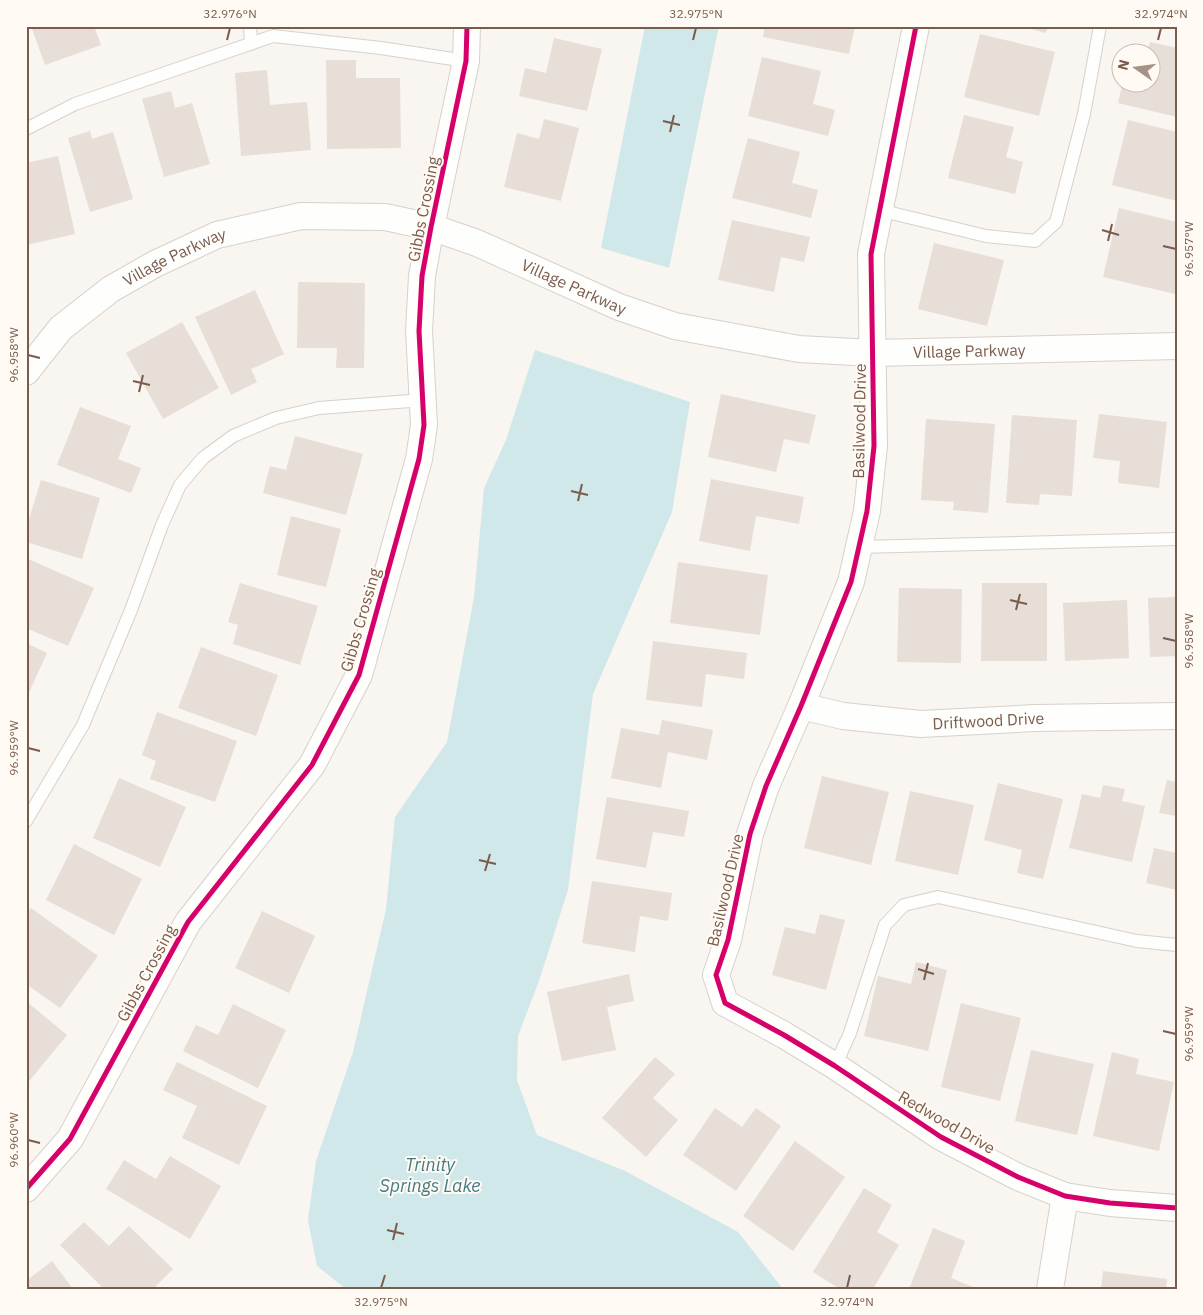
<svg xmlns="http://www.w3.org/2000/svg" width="1203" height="1315" font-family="'IBM Plex Sans',sans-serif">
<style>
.water{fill:#d0e8ea}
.building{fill:#e6ded7}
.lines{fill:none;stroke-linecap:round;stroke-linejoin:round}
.service-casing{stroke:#d7d1cb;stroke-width:14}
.minor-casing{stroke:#d7d1cb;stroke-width:28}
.service{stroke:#fefefd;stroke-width:12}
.minor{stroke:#fefefd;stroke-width:26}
.cycleway-casing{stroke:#fffaf3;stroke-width:8}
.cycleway{stroke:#d6006c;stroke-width:5}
.ticks{fill:none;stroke:#7a5c4d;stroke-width:2}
.labels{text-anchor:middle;stroke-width:4;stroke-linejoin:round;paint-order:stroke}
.street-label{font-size:16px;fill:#7a5c4d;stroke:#fffaf3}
.water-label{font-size:18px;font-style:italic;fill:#437c86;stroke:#fffaf3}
.neatline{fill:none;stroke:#7a5c4d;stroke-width:2}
.ticks-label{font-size:12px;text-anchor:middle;fill:#7a5c4d}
</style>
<rect width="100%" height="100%" fill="#f9f5f0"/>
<!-- water -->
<path class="water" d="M 645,26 L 719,26 L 669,268 L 601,248 Z
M 535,350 L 690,402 L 672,512 L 593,694 L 568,890 L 539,981 L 518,1036 L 517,1080 L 537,1135 L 625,1171 L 738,1232 L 783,1289 L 346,1289 L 317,1266 L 308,1220 L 316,1161 L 353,1052 L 386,909 L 395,817 L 447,742 L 474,597 L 484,488 L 506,440 Z"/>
<!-- building -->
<path class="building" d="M 31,26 L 94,26 L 101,45 L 45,65 Z
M 765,26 L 855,26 L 849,54 L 763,37 Z
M 1020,26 L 1048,26 L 1046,33 Z
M 980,34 L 1055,52 L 1039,116 L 964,97 Z
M 554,38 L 602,49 L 587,111 L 519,96 L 525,68 L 546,73 Z
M 1150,42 L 1177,48 L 1177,117 L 1118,103 L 1123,82 L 1150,82 L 1150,52 L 1148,52 Z
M 762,57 L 821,71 L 813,104 L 835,110 L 828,136 L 748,116 Z
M 326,60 L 356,60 L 356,78 L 400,78 L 401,148 L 327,149 Z
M 267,70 L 270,105 L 307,102 L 311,150 L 241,156 L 235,73 Z
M 171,91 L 175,108 L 192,103 L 210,164 L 164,177 L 142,99 Z
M 964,115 L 1014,127 L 1006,157 L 1023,162 L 1015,194 L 948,178 Z
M 544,119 L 579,128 L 561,201 L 504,187 L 517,133 L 539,139 Z
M 1128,120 L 1177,132 L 1177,201 L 1112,185 Z
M 90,131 L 92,139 L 113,132 L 133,199 L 90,212 L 68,138 Z
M 748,138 L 800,152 L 792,183 L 818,190 L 811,218 L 732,198 Z
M 58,156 L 75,234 L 26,245 L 26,163 Z
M 1119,208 L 1177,222 L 1177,285 L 1175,294 L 1103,277 Z
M 732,220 L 810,237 L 804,262 L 781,257 L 774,292 L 718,280 Z
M 934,243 L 1004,260 L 987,326 L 918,309 Z
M 298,282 L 365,283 L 364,368 L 336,368 L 337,348 L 297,348 Z
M 255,290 L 284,354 L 251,369 L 257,382 L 231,395 L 195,317 Z
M 182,322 L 219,388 L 163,419 L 126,353 Z
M 721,394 L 816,415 L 809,444 L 784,439 L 776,472 L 708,457 Z
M 80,407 L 131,426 L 118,459 L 141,468 L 131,493 L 57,465 Z
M 1099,414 L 1167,422 L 1159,488 L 1118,483 L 1120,461 L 1093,458 Z
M 1012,415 L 1077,420 L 1072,496 L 1040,494 L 1039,505 L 1006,503 Z
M 926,419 L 995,424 L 988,513 L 953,510 L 954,502 L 921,500 Z
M 295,436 L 363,454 L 346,515 L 263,493 L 270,466 L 286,470 Z
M 711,479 L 804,497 L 799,524 L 756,516 L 750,551 L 699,541 Z
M 41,480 L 100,498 L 82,559 L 26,542 L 26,529 Z
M 291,516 L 341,529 L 326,587 L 277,575 Z
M 26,558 L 94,588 L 68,646 L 26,628 Z
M 678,562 L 768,575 L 760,635 L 670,623 Z
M 240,583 L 318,606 L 300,665 L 233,644 L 238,625 L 228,622 Z
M 982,583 L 1047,583 L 1047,661 L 981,661 Z
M 899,588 L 962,589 L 961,663 L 897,662 Z
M 1177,597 L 1177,656 L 1150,657 L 1148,598 Z
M 1127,600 L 1129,658 L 1065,661 L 1063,603 Z
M 653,641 L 747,653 L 744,679 L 706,674 L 702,707 L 646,700 Z
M 26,643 L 47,653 L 26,699 Z
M 201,647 L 278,675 L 256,736 L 178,708 Z
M 157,712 L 237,741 L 215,802 L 150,779 L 156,761 L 142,755 Z
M 662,720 L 713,730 L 707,760 L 668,752 L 661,788 L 611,778 L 621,728 L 659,735 Z
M 822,776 L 889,792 L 871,865 L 804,848 Z
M 119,778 L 186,807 L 160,867 L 93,838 Z
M 1167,780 L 1177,782 L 1177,816 L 1159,813 Z
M 998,783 L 1063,799 L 1043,879 L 1017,873 L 1022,850 L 984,840 Z
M 1103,785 L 1125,789 L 1122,801 L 1145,806 L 1132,862 L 1069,848 L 1082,794 L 1100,798 Z
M 910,791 L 974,805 L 958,875 L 895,861 Z
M 607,797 L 689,811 L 684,837 L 653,832 L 646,868 L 596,859 Z
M 74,844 L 142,879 L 114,935 L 46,900 Z
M 1154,848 L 1177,853 L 1177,890 L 1146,883 Z
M 592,881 L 672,893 L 668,921 L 640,916 L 635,952 L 582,943 Z
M 31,908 L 98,956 L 60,1008 L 26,984 L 26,914 Z
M 262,911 L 315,936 L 289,993 L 235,968 Z
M 820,914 L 845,920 L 826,990 L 772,975 L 785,927 L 815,934 Z
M 916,962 L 947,970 L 928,1051 L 864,1036 L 878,976 L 911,984 Z
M 629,974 L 634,1001 L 607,1007 L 616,1050 L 562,1061 L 547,992 Z
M 26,1001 L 67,1035 L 26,1085 Z
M 961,1003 L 1021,1018 L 1000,1101 L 941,1087 Z
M 233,1004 L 286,1030 L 258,1088 L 183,1051 L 196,1025 L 218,1035 Z
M 1031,1050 L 1094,1064 L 1077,1135 L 1015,1121 Z
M 1112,1052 L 1139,1059 L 1136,1074 L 1174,1082 L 1159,1151 L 1093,1136 Z
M 655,1057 L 675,1074 L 653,1098 L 678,1120 L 646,1157 L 602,1118 Z
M 177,1062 L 267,1106 L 239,1165 L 182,1138 L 197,1106 L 163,1090 Z
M 715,1108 L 742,1127 L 756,1108 L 781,1126 L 736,1191 L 683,1155 Z
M 795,1141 L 845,1177 L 793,1251 L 743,1216 Z
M 170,1156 L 221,1186 L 190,1239 L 106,1189 L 124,1160 L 156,1179 Z
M 864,1188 L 892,1205 L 877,1232 L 899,1245 L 873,1289 L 840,1289 L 813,1272 Z
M 84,1222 L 109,1246 L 129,1226 L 173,1269 L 153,1289 L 104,1289 L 60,1245 Z
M 933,1228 L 965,1241 L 951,1278 L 978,1289 L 909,1289 Z
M 52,1261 L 73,1289 L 26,1289 L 26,1281 Z
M 1103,1271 L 1167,1279 L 1166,1289 L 1101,1289 Z"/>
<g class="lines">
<!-- service casing -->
<g class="service-casing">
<path id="service" d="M 250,26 L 251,44
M 26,129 L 75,104 L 273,36 L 381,48 L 466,61
M 879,210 L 986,236 L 1035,241 L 1056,222 L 1084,114 L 1100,26
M 859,547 L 1177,539
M 26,821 L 83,725 L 131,610 L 162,525 L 180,485 L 203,458 L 233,436 L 276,418 L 319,408 L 423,400
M 835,1066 L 850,1033 L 885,925 L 904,905 L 938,897 L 1137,941 L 1177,945"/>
</g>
<!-- minor casing -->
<g class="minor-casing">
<g id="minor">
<path d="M 916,26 L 871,254 L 874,446 L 867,511 L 851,582 L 801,706 L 766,786 L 750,834 L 728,940 L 716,975 L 725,1003 L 784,1035 L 835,1066 L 941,1137 L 1018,1177 L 1065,1196 L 1110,1203 L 1177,1208"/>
<path id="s1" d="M 26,372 L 61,328 L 111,289 L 155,264 L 217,235 L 301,216 L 385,217 L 431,227 L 477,243 L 619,307 L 675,326 L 799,349 L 873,353 L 1177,346"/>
<path id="s2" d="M 801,706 L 843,716 L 921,724 L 1035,718 L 1177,716"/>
<path d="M 26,1189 L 70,1139 L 188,922 L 312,765 L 359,675 L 419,459 L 424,425 L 419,331 L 422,276 L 431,227 L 466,61 L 467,26"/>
<path d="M 1050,1289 L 1065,1196"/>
</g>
</g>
<!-- service -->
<use href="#service" class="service"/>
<!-- minor -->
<use href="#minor" class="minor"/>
<!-- cycleway casing -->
<g class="cycleway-casing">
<path id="cycleway" d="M 916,26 L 871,254 L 874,446 L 867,511 L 851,582 L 801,706 L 766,786 L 750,834 L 728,940 L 716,975 L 725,1003 L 784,1035 L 835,1066 L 941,1137 L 1018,1177 L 1065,1196 L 1110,1203 L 1177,1208
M 26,1189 L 70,1139 L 188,922 L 312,765 L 359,675 L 419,459 L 424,425 L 419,331 L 422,276 L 431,227 L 466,61 L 467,26"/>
</g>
<!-- cycleway -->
<use href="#cycleway" class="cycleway"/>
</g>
<!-- ticks -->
<path class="ticks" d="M 227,40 L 230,28M 693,40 L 696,28M 1158,40 L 1161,28M 663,121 L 680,125M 670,132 L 674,115M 1102,230 L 1119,235M 1108,241 L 1112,224M 1163,246 L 1176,249M 28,355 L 40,358M 133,381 L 150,385M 139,392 L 143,375M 571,491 L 588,495M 578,501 L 582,484M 1010,600 L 1027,604M 1016,610 L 1020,594M 1163,638 L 1176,641M 28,748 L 40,751M 479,860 L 496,864M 485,871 L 490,854M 918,969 L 934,974M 924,980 L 928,963M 1163,1031 L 1176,1034M 28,1140 L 40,1143M 387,1230 L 404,1234M 393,1240 L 397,1223M 381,1288 L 385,1275M 847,1288 L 850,1275"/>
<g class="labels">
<!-- street labels -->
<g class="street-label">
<text transform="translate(423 209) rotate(-79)" y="6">Gibbs Crossing</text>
<text dy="6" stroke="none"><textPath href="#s1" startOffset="191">Village Parkway</textPath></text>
<text dy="6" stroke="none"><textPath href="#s1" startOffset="611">Village Parkway</textPath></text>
<text dy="6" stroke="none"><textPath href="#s1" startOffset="1016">Village Parkway</textPath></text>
<text transform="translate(859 421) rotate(-89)" y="6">Basilwood Drive</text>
<text transform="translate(360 620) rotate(-74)" y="6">Gibbs Crossing</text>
<text dy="6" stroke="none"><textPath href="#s2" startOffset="189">Driftwood Drive</textPath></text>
<text transform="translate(725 890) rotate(-77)" y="6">Basilwood Drive</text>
<text transform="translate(146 973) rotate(-62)" y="6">Gibbs Crossing</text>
<text transform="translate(947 1122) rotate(30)" y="6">Redwood Drive</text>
</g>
<!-- water labels -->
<g class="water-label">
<text x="430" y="1171">Trinity<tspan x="430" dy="21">Springs Lake</tspan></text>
</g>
</g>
<!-- border -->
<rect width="1203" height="1315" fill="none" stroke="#fffaf3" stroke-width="55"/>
<!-- north arrow -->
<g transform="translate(1136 68) rotate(284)"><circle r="24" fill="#fffaf3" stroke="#cabbb1"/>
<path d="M0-4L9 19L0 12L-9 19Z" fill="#a69286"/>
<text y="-8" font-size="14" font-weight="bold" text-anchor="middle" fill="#7a5c4d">N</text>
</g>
<rect x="28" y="28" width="1148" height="1260" class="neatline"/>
<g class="ticks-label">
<text x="230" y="18">32.976°N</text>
<text x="696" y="18">32.975°N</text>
<text x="1161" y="18">32.974°N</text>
<text transform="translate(1189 249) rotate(-90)" y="4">96.957°W</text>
<text transform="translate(14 355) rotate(-90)" y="4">96.958°W</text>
<text transform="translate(1189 641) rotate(-90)" y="4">96.958°W</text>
<text transform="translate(14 748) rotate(-90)" y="4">96.959°W</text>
<text transform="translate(1189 1034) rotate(-90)" y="4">96.959°W</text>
<text transform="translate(14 1140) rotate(-90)" y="4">96.960°W</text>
<text x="381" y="1306">32.975°N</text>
<text x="847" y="1306">32.974°N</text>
</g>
</svg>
